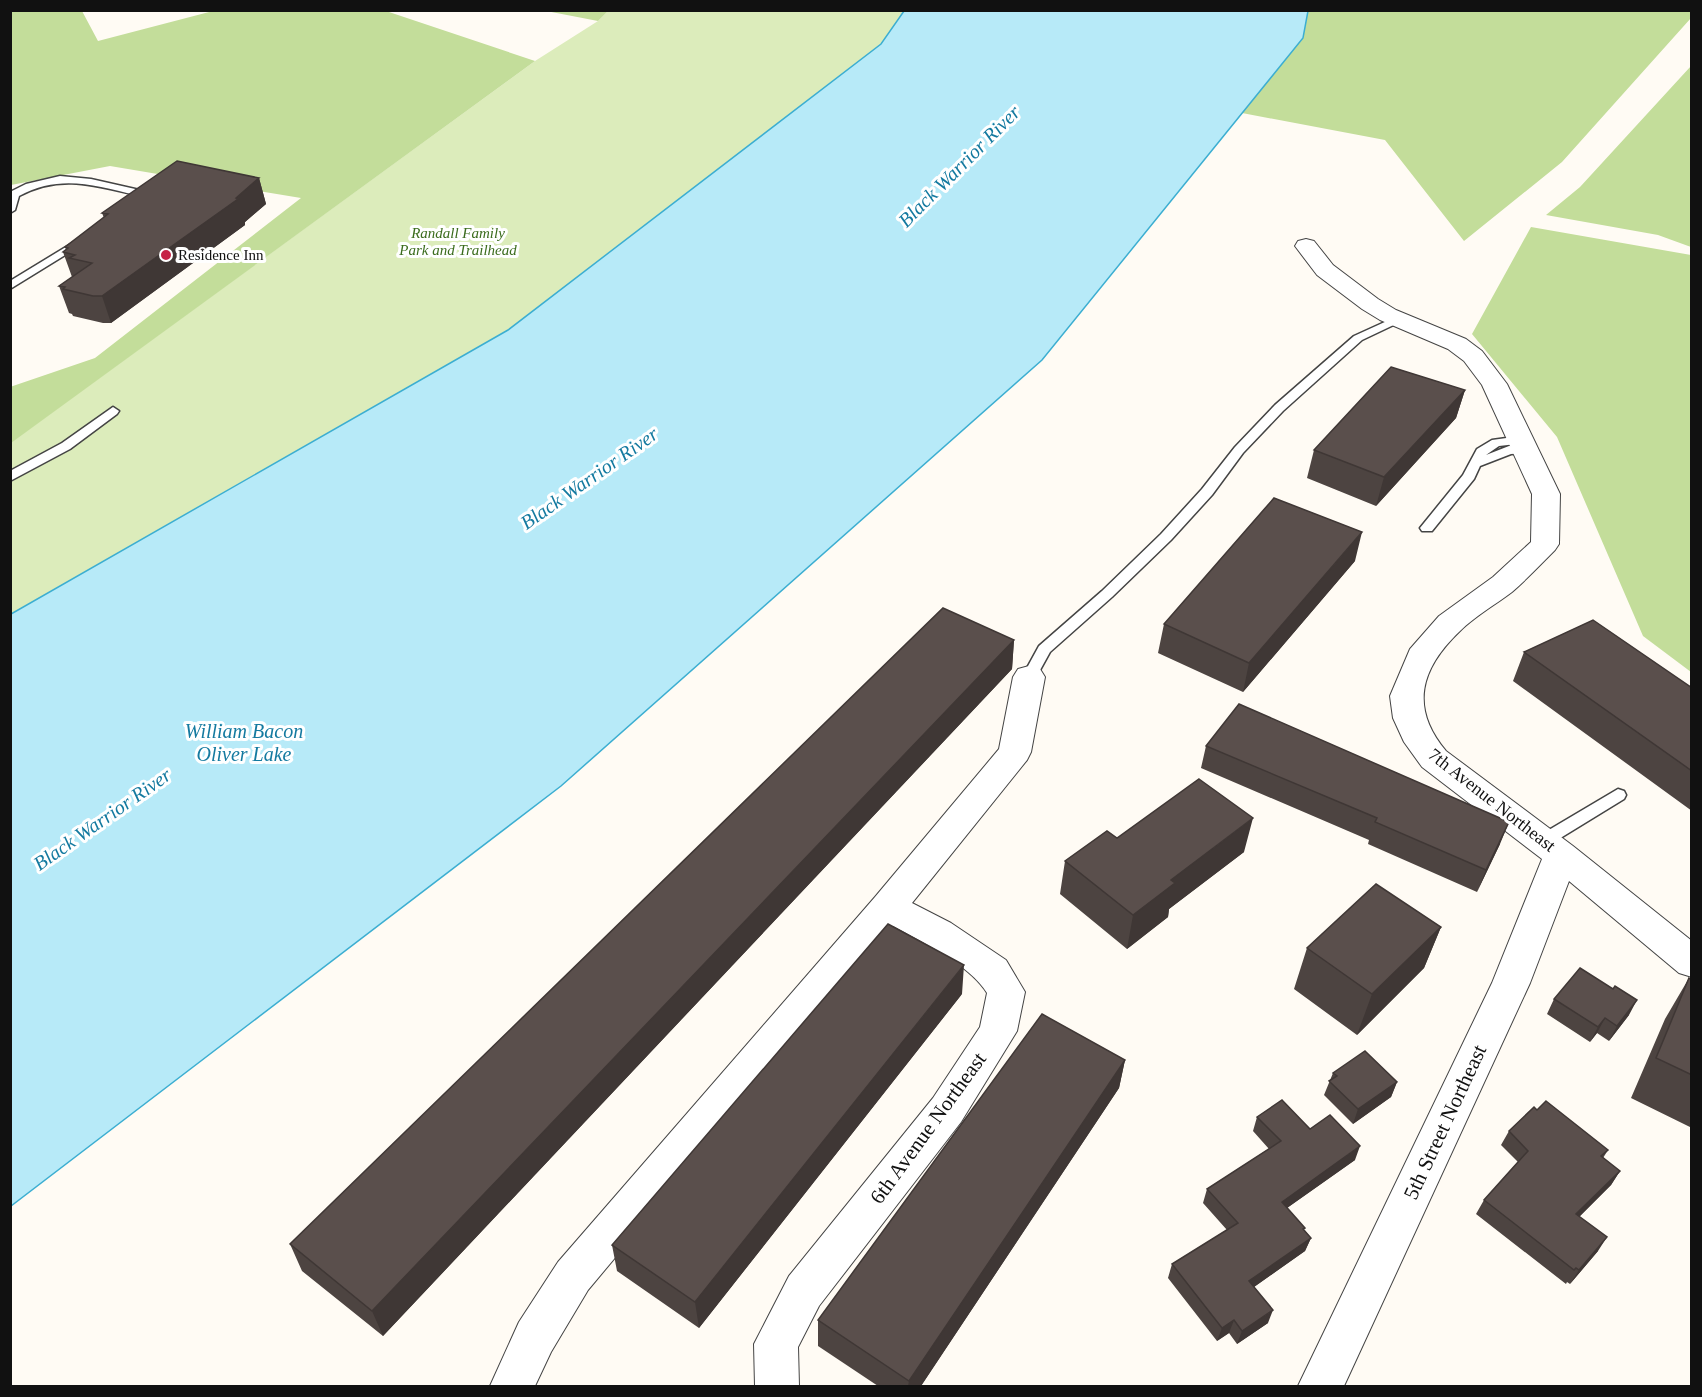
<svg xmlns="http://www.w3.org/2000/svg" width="1702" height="1397" font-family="'Times New Roman',serif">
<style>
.green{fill:#dcecbb}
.forest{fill:#c3dd9a}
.water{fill:#b7eaf8;stroke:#3caed1;stroke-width:1.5}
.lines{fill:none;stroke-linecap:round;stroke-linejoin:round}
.service-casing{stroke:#444;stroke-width:3}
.minor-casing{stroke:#444;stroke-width:2}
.service{fill:#fff;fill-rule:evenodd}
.minor{fill:#fff;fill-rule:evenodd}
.wall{fill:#4d4441}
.shaded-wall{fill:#3f3735}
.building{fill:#5a4f4c;stroke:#3f3735;stroke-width:1.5}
.poi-dot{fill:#c62346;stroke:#fff;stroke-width:2}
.labels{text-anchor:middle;stroke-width:6;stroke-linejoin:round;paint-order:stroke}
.far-park-label{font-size:15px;font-style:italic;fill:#3b6c1d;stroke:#fff}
.far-poi-label{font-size:15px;fill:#111;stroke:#fff;text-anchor:start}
.street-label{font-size:18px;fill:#111;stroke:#fff}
.water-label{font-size:20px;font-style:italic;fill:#147aa0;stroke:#fff}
.near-street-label{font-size:21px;fill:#111;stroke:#fff}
</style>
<rect width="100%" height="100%" fill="#fffbf4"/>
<!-- green -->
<path class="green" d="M 608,11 L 904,11 L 881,44 L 508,330 L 11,614 L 10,443 L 535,61 L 598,21 Z"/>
<!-- forest -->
<path class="forest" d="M 541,10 L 608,10 L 608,11 L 598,21 Z
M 11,11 L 82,11 L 98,41 L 213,11 L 386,11 L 535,61 L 11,443 L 10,387 L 95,358 L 301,198 L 110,166 L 11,185 Z
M 1308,11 L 1691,11 L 1691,18 L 1562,162 L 1464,241 L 1385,140 L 1242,113 L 1303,38 Z
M 1691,66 L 1691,247 L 1658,235 L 1546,215 L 1580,187 Z
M 1531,227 L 1691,255 L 1691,672 L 1643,636 L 1557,437 L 1472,334 Z"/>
<!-- water -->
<path class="water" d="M 904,11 L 1308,11 L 1303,38 L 1042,360 L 561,786 L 11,1206 L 11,614 L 508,330 L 881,44 Z"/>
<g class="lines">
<!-- service casing -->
<g class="service-casing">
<path id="service" d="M 60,176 L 91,179 L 144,191 L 148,200 L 139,206 L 134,203 L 138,199 L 136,195 C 93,185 60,174 19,196 L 15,210 L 10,213 L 10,192 L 26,184 Z
M 79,239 L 83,240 L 83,244 L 10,289 L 10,281 Z
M 1398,316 L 1402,317 L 1402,321 L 1362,340 L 1283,411 L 1243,453 L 1212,495 L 1171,540 L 1112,597 L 1050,652 L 1034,681 L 1024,681 L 1022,677 L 1039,646 L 1102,591 L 1161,534 L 1202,489 L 1235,447 L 1275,405 L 1354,336 Z
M 113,407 L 119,411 L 117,414 L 70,449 L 10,481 L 10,471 L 62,443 Z
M 1521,436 L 1525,437 L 1527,440 L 1525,443 L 1499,446 L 1486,455 L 1509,446 L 1527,447 L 1529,450 L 1527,453 L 1511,454 L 1480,466 L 1474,479 L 1432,531 L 1422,531 L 1420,528 L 1463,475 L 1477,449 L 1492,440 Z
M 1618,789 L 1624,791 L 1626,795 L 1624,799 L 1549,845 L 1543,847 L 1537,845 L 1535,841 L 1537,837 Z"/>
</g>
<!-- minor casing -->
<g class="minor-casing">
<path id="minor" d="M 1306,239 L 1314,241 L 1333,265 L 1378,299 L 1396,310 L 1466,339 L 1482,351 L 1507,384 L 1560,494 L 1559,544 L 1555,550 C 1541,564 1527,579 1512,592 C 1495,605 1475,616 1460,631 C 1421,668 1409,707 1446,751 L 1573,846 L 1692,941 L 1692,977 L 1679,973 L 1569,881 L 1530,983 L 1344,1386 L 1298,1386 L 1492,983 L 1542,859 L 1422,767 L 1404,742 L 1393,718 L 1390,696 L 1410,649 L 1439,616 L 1493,577 L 1531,542 L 1532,494 L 1482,385 L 1464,361 L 1448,349 L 1380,320 L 1362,309 L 1317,275 L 1295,246 L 1298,241 Z
M 1029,666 L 1040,669 L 1045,677 L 1031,752 L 1027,760 L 912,903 L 951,923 L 1006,960 L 1025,992 L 1017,1031 L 961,1122 L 819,1306 L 798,1347 L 799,1386 L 755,1386 L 754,1344 L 789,1276 L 933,1098 L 980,1027 L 987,993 C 970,965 922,942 893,926 L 588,1290 L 551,1352 L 535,1386 L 490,1386 L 519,1322 L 558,1262 L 875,897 L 999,749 L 1013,677 L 1018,669 Z"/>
</g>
<!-- service -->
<use href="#service" class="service"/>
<!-- minor -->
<use href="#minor" class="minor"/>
</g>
<!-- wall -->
<path class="wall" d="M 259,178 L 266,204 L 245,222 L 245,225 L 111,323 L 103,323 L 73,316 L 72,314 L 69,313 L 59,286 L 72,277 L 63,252 L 66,250 L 65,247 L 104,218 L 102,213 Z
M 1465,390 L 1456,418 L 1376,506 L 1307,478 L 1314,450 Z
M 1355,561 L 1243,692 L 1158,653 L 1164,624 Z
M 1014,640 L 1012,669 L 383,1336 L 302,1271 L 290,1244 Z
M 1524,652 L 1692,688 L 1692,811 L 1513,681 Z
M 1206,746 L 1500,844 L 1477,892 L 1368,844 L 1369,840 L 1201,768 Z
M 1117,838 L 1244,852 L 1169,909 L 1168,917 L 1127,949 L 1060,894 L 1065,861 Z
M 1441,927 L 1424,968 L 1357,1035 L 1294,989 L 1307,948 Z
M 1689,978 L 1692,980 L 1692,1128 L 1631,1098 L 1665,1019 Z
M 962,994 L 699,1328 L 617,1271 L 612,1245 Z
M 1554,999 L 1629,1015 L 1609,1041 L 1597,1033 L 1590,1042 L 1547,1014 Z
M 1125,1060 L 1119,1088 L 921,1386 L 878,1386 L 818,1346 L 818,1320 Z
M 1333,1073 L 1397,1082 L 1391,1097 L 1353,1124 L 1324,1095 Z
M 1537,1110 L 1608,1150 L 1603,1158 L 1620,1171 L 1611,1185 L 1579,1217 L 1598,1251 L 1570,1284 L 1567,1282 L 1566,1284 L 1476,1214 L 1484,1200 L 1518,1162 L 1501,1145 L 1509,1131 Z
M 1257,1117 L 1310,1129 L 1355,1160 L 1287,1208 L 1311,1238 L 1305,1251 L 1254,1287 L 1268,1323 L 1237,1344 L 1229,1333 L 1217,1341 L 1168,1278 L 1172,1264 L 1227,1230 L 1203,1203 L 1207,1189 L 1269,1149 L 1253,1131 Z"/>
<!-- shaded-wall -->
<path class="shaded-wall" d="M 259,178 L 266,204 L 245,222 L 245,225 L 111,323 L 102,296 L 236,198 Z
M 1465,390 L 1456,418 L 1376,506 L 1384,477 Z
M 1362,532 L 1355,561 L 1243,692 L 1249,663 Z
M 1014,640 L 1012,669 L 383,1336 L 372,1311 Z
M 1253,818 L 1244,852 L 1169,909 L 1168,917 L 1127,949 L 1133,915 L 1171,880 Z
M 1509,822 L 1500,844 L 1477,892 L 1486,870 Z
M 1441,927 L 1424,968 L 1357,1035 L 1372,994 Z
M 964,965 L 962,994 L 699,1328 L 695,1302 Z
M 1637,1000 L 1629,1015 L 1609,1041 L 1617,1026 Z
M 1605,1018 L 1597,1033 L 1590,1042 L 1598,1027 Z
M 1125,1060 L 1119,1088 L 921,1386 L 908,1386 L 909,1381 Z
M 1397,1082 L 1391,1097 L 1353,1124 L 1358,1109 Z
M 1360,1146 L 1355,1160 L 1277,1215 L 1282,1202 Z
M 1620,1171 L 1611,1185 L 1568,1228 L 1576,1214 Z
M 1607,1237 L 1598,1251 L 1570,1284 L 1579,1270 Z
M 1311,1238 L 1305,1251 L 1244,1294 L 1249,1281 Z
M 1273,1310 L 1268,1323 L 1237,1344 L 1242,1331 Z
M 1234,1320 L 1229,1333 L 1217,1341 L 1222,1328 Z"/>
<!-- building -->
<path class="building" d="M 177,161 L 259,178 L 236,198 L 238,199 L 102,296 L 93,296 L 63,289 L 65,287 L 59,286 L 92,263 L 69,258 L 75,255 L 63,252 L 68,248 L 65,247 L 108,214 L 102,213 Z
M 1391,367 L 1465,390 L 1384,477 L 1314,450 Z
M 1274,498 L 1362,532 L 1249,663 L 1164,624 Z
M 943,608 L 1014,640 L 372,1311 L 290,1244 Z
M 1593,620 L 1692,688 L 1692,771 L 1524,652 Z
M 1239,704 L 1509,822 L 1486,870 L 1375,822 L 1377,818 L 1206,746 Z
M 1199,779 L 1253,818 L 1171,880 L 1175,883 L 1133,915 L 1065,861 L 1107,831 L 1117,838 Z
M 1376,884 L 1441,927 L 1372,994 L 1307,948 Z
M 888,924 L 964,965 L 695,1302 L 612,1245 Z
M 1580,968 L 1613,989 L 1615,986 L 1637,1000 L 1617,1026 L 1605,1018 L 1598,1027 L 1554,999 Z
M 1689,978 L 1692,980 L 1692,1075 L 1656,1058 Z
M 1042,1014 L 1125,1060 L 909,1381 L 818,1320 Z
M 1365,1051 L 1397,1082 L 1358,1109 L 1329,1081 L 1337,1076 L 1333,1073 Z
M 1282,1100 L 1310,1129 L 1330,1115 L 1360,1146 L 1282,1202 L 1305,1228 L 1303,1229 L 1311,1238 L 1249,1281 L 1273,1310 L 1242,1331 L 1234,1320 L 1222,1328 L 1172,1264 L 1238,1223 L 1207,1189 L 1281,1141 L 1257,1117 Z
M 1546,1101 L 1608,1150 L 1601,1156 L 1620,1171 L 1576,1214 L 1607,1237 L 1579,1270 L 1576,1268 L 1574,1270 L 1484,1200 L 1528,1151 L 1509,1131 L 1534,1107 L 1537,1110 Z"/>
<!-- markers -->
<circle class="poi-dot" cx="166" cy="255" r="6"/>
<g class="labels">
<!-- far-park labels -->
<g class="far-park-label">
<text x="458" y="238">Randall Family<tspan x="458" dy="17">Park and Trailhead</tspan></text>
</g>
<!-- far-poi labels -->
<g class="far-poi-label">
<text x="178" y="260">Residence Inn</text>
</g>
<!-- street labels -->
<g class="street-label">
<text transform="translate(1492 800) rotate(38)" y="6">7th Avenue Northeast</text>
</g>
<!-- water labels -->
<g class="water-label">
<text transform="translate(959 166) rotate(-45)" y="7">Black Warrior River</text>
<text transform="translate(589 478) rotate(-35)" y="7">Black Warrior River</text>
<text x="244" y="738">William Bacon<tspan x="244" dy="23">Oliver Lake</tspan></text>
<text transform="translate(102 819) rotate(-35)" y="7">Black Warrior River</text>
</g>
<!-- near-street labels -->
<g class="near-street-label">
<text transform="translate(1445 1122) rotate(-65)" y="7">5th Street Northeast</text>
<text transform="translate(928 1128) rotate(-54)" y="7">6th Avenue Northeast</text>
</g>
</g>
<!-- border -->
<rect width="1702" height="1397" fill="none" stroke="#111111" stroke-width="24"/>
</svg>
